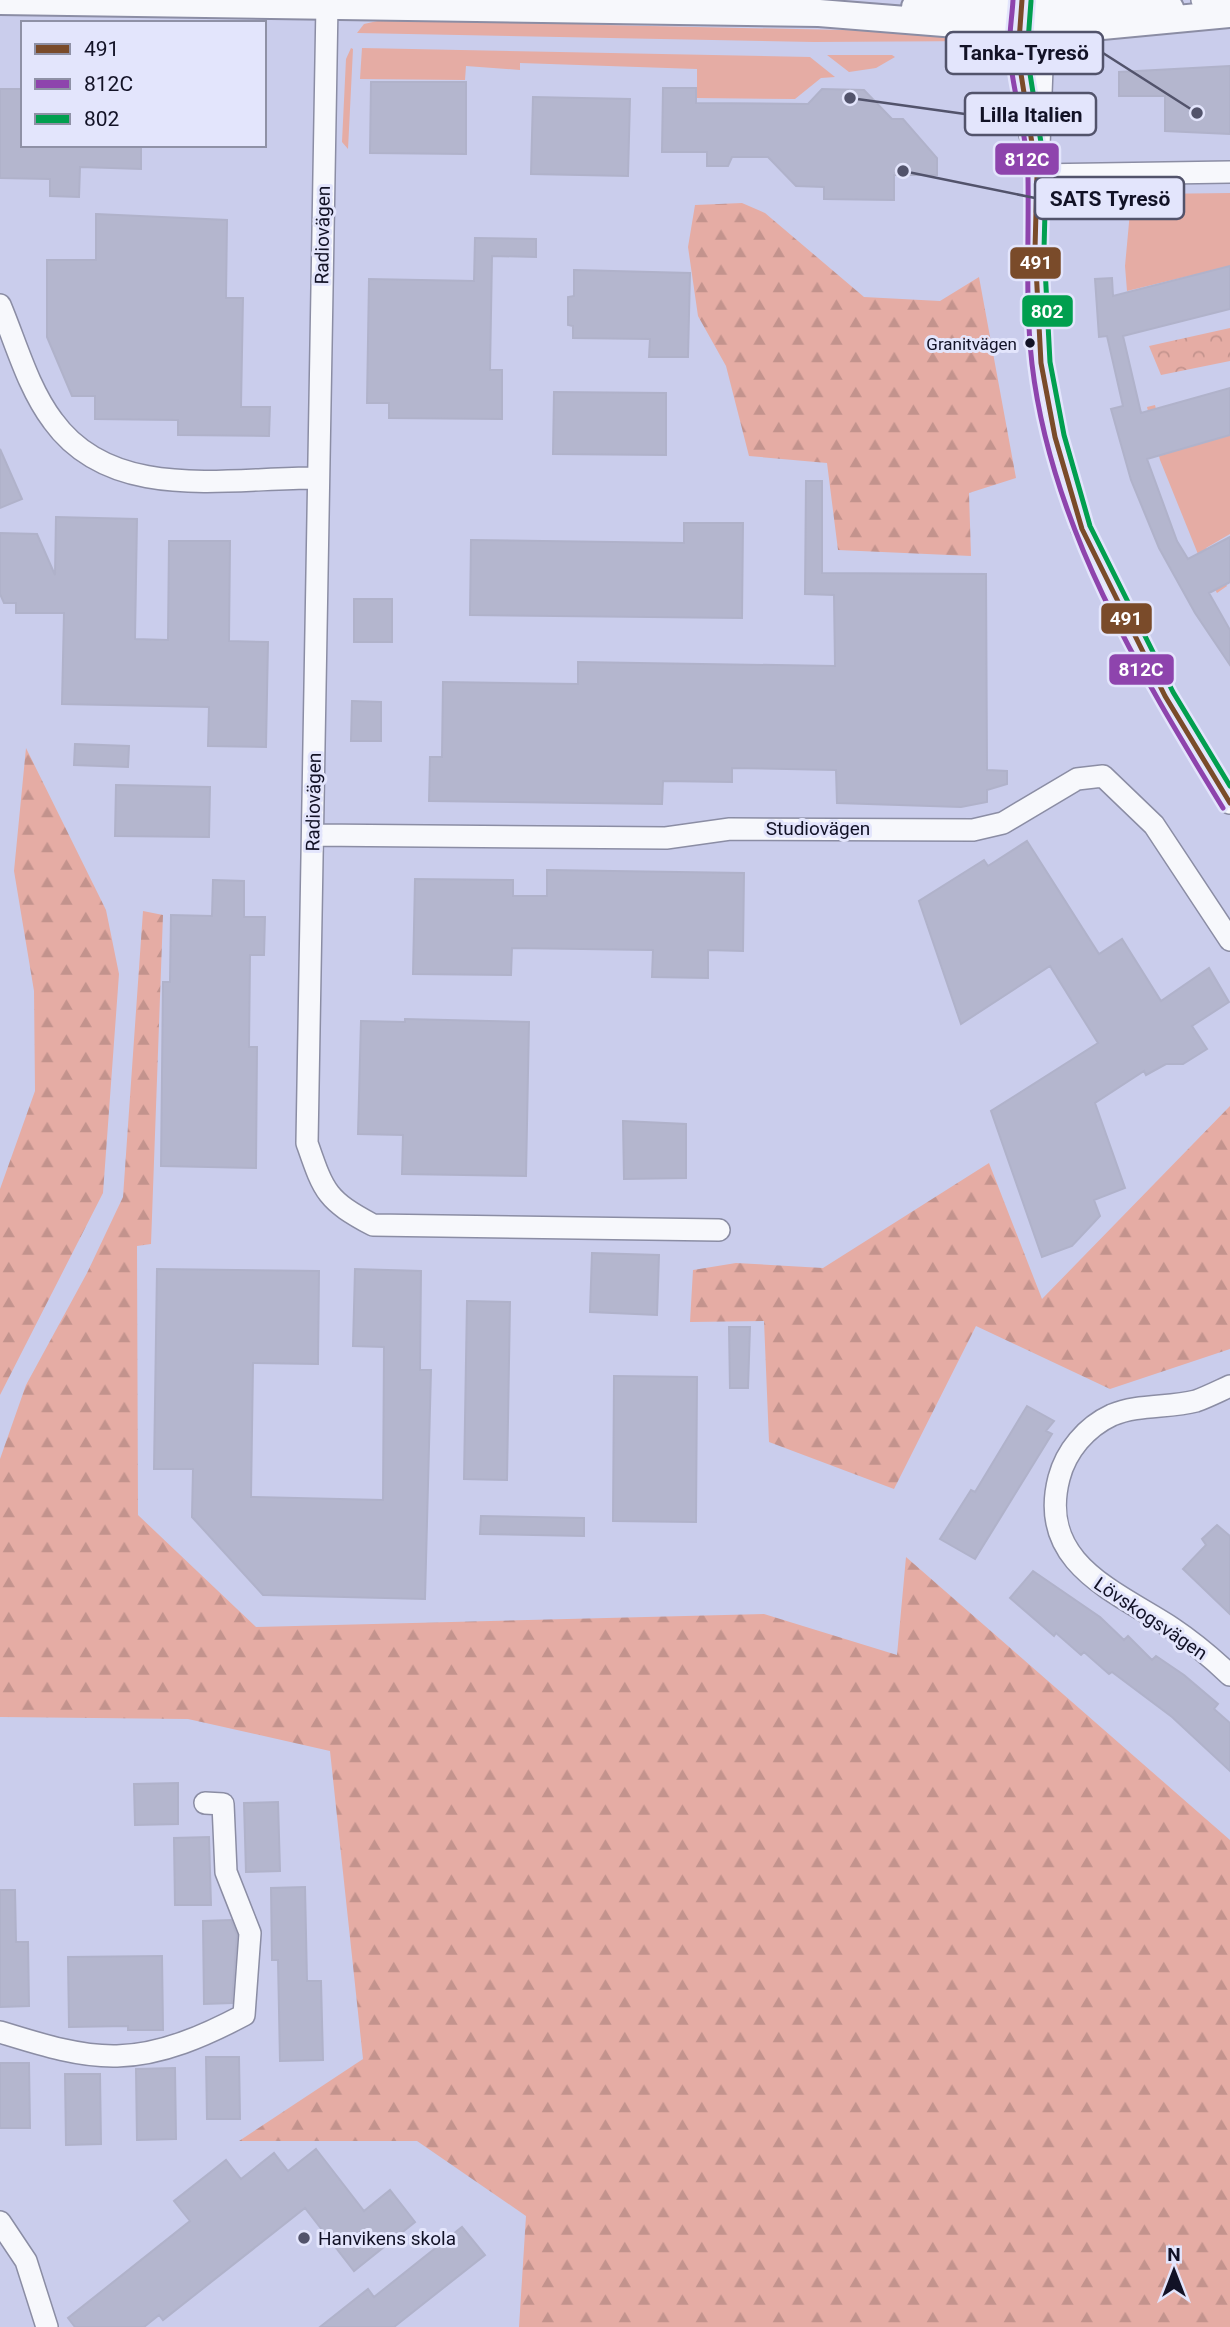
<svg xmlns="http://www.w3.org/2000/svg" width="1230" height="2327" font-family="Roboto,sans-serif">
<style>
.grass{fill:#e5aca4}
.forest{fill:url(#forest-firs)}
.park{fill:url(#park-crowns)}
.building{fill:#b4b6ce;stroke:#b0b2ca;stroke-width:2}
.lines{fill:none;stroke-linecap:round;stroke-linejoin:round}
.minor-casing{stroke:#8b8da4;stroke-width:24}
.tertiary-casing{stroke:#8b8da4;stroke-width:30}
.minor{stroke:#f7f8fc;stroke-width:21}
.tertiary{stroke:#f7f8fc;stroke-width:26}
.bus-1-casing{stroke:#e3e5fc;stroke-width:10}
.bus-2-casing{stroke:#e3e5fc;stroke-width:10}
.bus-3-casing{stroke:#e3e5fc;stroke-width:10}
.bus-1{stroke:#7a4b2a;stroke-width:5}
.bus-2{stroke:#8e44ad;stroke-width:5}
.bus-3{stroke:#019f4f;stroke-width:5}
.bus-dot{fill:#121226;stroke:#e3e5fc;stroke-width:2.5}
.poi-dot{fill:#52536b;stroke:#e3e5fc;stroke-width:2.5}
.labels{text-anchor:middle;stroke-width:6;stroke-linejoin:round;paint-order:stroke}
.bus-label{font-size:17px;fill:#121226;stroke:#e3e5fc;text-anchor:end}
.street-label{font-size:19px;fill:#121226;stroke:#e3e5fc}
.poi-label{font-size:19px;fill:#121226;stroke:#e3e5fc;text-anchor:start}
.leader{fill:none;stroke:#52536b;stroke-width:2.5}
.callout-dot{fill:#52536b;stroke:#e3e5fc;stroke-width:2.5}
.callout{fill:#e3e5fc;stroke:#52536b;stroke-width:2.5}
.callout-label{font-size:21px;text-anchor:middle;font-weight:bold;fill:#121226}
.line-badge{stroke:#e3e5fc;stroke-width:2.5}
.badge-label{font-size:19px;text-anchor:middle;font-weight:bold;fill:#fff}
</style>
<defs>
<pattern id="forest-firs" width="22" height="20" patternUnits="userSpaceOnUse" patternTransform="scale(1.75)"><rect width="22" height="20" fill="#e5aca4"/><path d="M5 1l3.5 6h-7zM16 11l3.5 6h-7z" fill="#c3938d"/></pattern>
<pattern id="park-crowns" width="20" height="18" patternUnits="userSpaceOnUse" patternTransform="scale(1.75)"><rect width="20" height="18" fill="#e5aca4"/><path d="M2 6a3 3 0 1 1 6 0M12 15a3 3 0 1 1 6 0" fill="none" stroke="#c3938d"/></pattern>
</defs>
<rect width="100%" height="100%" fill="#cacdec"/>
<!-- grass -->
<path class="grass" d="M 395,17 L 603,25 L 981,33 L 981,41 L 814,42 L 357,33 L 364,24 Z
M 351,48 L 353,49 L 348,149 L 342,142 L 346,59 Z
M 362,48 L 810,57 L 835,77 L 821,78 L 795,99 L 697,98 L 697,69 L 520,63 L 520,70 L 466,66 L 465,80 L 360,79 Z
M 827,55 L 892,55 L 895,57 L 876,68 L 849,72 Z
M 1230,193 L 1230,266 L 1127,291 L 1125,266 L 1130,212 L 1151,194 Z
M 1155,405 L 1166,449 L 1230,433 L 1230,534 L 1206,548 L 1227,586 L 1217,593 L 1204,569 L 1160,460 L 1147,407 Z"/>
<!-- forest -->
<path class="forest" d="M 742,203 L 765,213 L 864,297 L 940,301 L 979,277 L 1016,478 L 969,493 L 971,556 L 838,550 L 827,463 L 749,456 L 726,366 L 698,316 L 688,247 L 695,205 Z
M 26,748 L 106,910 L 119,974 L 103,1193 L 0,1395 L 0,1189 L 35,1091 L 34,991 L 14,871 Z
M 143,911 L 163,915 L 151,1244 L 137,1246 L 138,1515 L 256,1627 L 764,1614 L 897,1655 L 906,1557 L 1230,1840 L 1230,2327 L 519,2327 L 526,2216 L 417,2141 L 239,2141 L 363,2059 L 330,1751 L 188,1719 L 0,1717 L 0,1459 L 26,1385 L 87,1273 L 123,1197 Z
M 1230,1106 L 1230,1349 L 1110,1389 L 976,1326 L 894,1489 L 769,1442 L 764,1321 L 690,1322 L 693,1270 L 736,1263 L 823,1268 L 989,1163 L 1042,1299 Z"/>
<!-- park -->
<path class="park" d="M 1230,328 L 1230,361 L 1161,375 L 1149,346 Z"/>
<!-- building -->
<path class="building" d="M 1230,66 L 1230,134 L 1165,131 L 1165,96 L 1119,96 L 1119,72 Z
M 371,82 L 466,82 L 466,154 L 370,153 Z
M 663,88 L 696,88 L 696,103 L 808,104 L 822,89 L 864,90 L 892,119 L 903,119 L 937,158 L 937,175 L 894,175 L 894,200 L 824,199 L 824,187 L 796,186 L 768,157 L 732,157 L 728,166 L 707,166 L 707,152 L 662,152 Z
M 0,89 L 23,89 L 22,145 L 141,145 L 141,169 L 80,167 L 79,197 L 50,196 L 50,179 L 0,178 Z
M 533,97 L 630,99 L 628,176 L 531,174 Z
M 96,214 L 227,220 L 226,298 L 243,298 L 241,407 L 270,407 L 269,436 L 178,435 L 178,420 L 95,419 L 95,396 L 72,396 L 47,337 L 47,260 L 96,260 Z
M 475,238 L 536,239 L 536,257 L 492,256 L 490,370 L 502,370 L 502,419 L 389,418 L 389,403 L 367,403 L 369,279 L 474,281 Z
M 1230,266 L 1230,309 L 1123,336 L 1141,413 L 1230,388 L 1230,435 L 1147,459 L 1177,541 L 1188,559 L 1230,537 L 1230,582 L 1209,593 L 1230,630 L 1230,665 L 1195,613 L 1159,548 L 1131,480 L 1111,409 L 1123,406 L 1107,336 L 1099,337 L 1095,279 L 1112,278 L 1113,296 Z
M 574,270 L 690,273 L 688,357 L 649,357 L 650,339 L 573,338 L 573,326 L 568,325 L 568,297 L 574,296 Z
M 554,392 L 666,393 L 666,455 L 553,454 Z
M 0,449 L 22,499 L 0,508 Z
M 806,481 L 822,481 L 822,573 L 986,574 L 987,770 L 1007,771 L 1007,784 L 987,790 L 987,802 L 961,807 L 837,803 L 836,770 L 732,768 L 732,782 L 663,781 L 662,804 L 429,801 L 430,757 L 442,757 L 443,682 L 578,684 L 578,662 L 835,666 L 834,595 L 805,594 Z
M 56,517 L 137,519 L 135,639 L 168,640 L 169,541 L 230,541 L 229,641 L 268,642 L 266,747 L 208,746 L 209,707 L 62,704 L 64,613 L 16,613 L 16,603 L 4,603 L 0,594 L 0,533 L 37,534 L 55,575 Z
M 684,523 L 743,523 L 742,618 L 470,615 L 471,540 L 684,543 Z
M 354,599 L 392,599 L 392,642 L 354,642 Z
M 352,701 L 381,702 L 381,741 L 351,741 Z
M 75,744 L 129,746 L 128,767 L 74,765 Z
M 116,785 L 210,787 L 209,837 L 115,836 Z
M 1027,841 L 1099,954 L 1122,939 L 1161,1001 L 1209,968 L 1229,1002 L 1192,1026 L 1207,1049 L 1183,1064 L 1166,1064 L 1146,1075 L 1144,1071 L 1095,1103 L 1125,1188 L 1094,1200 L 1100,1216 L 1072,1246 L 1042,1257 L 991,1111 L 1098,1043 L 1050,966 L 961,1024 L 919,901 L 984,860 L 988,866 Z
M 547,870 L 744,873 L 743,951 L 708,950 L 708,978 L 652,977 L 653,950 L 512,948 L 511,975 L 413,974 L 415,879 L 513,880 L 513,896 L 547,896 Z
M 213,880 L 244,881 L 244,917 L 265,917 L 264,955 L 250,955 L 249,1047 L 257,1047 L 256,1168 L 161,1166 L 163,982 L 170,982 L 171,915 L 212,916 Z
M 405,1019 L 529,1022 L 526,1176 L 402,1174 L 403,1135 L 358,1134 L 361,1021 L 405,1022 Z
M 623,1121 L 686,1124 L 686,1178 L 624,1179 Z
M 592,1253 L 659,1255 L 657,1315 L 590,1312 Z
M 157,1269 L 319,1271 L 318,1364 L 253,1363 L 251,1497 L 383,1500 L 384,1347 L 353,1346 L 355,1269 L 421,1271 L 420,1370 L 431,1370 L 425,1599 L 263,1595 L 192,1517 L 193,1469 L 154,1469 Z
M 467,1301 L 510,1302 L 507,1480 L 464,1479 Z
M 729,1327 L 750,1327 L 748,1388 L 730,1388 Z
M 614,1376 L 697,1377 L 696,1522 L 613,1521 Z
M 1027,1406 L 1054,1421 L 1046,1431 L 1052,1434 L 975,1559 L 940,1539 L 971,1490 L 975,1492 Z
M 481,1516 L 584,1518 L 584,1536 L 480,1534 Z
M 1217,1525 L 1230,1536 L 1230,1614 L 1183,1569 L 1206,1545 L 1202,1539 Z
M 1033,1571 L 1100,1617 L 1124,1640 L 1128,1636 L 1152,1660 L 1156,1656 L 1184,1675 L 1218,1704 L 1214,1709 L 1230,1723 L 1230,1771 L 1172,1717 L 1112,1672 L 1109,1674 L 1084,1652 L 1081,1655 L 1056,1633 L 1054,1636 L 1010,1598 Z
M 178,1783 L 178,1824 L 135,1825 L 134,1784 Z
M 278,1802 L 280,1871 L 246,1872 L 244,1803 Z
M 209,1837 L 211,1905 L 175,1905 L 174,1838 Z
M 305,1887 L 307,1981 L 321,1981 L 323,2060 L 280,2061 L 278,1960 L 272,1960 L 271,1888 Z
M 0,1890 L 15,1890 L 16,1942 L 28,1942 L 29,2006 L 0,2007 Z
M 231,1920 L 237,1935 L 232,2003 L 204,2004 L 203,1921 Z
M 162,1956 L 163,2030 L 128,2030 L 128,2026 L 69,2027 L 68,1957 Z
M 206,2057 L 239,2057 L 240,2119 L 207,2119 Z
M 0,2063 L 29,2063 L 30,2128 L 0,2128 Z
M 175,2068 L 176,2139 L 137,2140 L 136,2069 Z
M 65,2074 L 100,2074 L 101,2144 L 66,2145 Z
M 316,2149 L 364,2211 L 390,2190 L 415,2222 L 354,2271 L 305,2208 L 163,2320 L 159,2315 L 144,2327 L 75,2327 L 68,2318 L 190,2221 L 174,2201 L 226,2160 L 241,2179 L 274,2153 L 288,2171 Z
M 462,2227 L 485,2255 L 394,2327 L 320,2327 L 368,2289 L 374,2297 Z"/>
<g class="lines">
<!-- minor casing -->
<g class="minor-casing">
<path id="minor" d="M 1202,0 L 1230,9
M 327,4 L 307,1143 C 324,1192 326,1200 373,1225 L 719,1230
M 1020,14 L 1018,55 L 1030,135
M 1044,16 L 1035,249 L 1041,363 L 1055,437 L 1082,529 L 1165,696 L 1230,803
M 1037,175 L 1230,172
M 0,305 C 16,343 28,388 53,421 C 113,504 230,477 318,478
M 313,835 L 666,838 L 730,829 L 973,830 L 1003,823 L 1077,779 L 1103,776 L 1154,825 L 1230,940
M 1230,1386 C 1219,1391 1207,1397 1196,1401 C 1169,1408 1138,1404 1112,1415 C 1086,1427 1066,1451 1059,1478 C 1037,1563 1115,1591 1172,1628 C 1193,1642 1212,1658 1230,1675
M 0,2032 C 36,2043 78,2057 117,2056 C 162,2055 206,2035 244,2015 L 250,1933 L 226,1872 L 223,1804 L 205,1803
M 0,2222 L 26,2261 L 47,2327"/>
</g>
<!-- tertiary casing -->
<g class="tertiary-casing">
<path id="tertiary" d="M 0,1 L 819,13 L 1019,29 L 1081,28 L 1230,14
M 915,7 C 1001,3 1084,1 1170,8"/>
</g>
<!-- minor -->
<use href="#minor" class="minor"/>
<!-- tertiary -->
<use href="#tertiary" class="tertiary"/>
<!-- bus-1 casing -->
<g class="bus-1-casing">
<path id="bus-1" d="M 1022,0 L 1018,55 L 1037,175 L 1035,249 L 1041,363 L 1055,437 L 1082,529 L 1165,696 L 1230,803"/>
</g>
<!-- bus-2 casing -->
<g class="bus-2-casing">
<path id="bus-2" d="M 1013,0 C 1012,19 1008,39 1010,58 C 1014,98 1028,138 1028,178 C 1029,240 1025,302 1032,364 C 1051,526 1139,671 1223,808"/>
</g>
<!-- bus-3 casing -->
<g class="bus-3-casing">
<path id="bus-3" d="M 1031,1 L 1027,55 L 1046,174 L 1044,249 L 1050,362 L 1064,435 L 1090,526 L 1173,692 L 1230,786"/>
</g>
<!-- bus-1 -->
<use href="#bus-1" class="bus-1"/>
<!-- bus-2 -->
<use href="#bus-2" class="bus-2"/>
<!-- bus-3 -->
<use href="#bus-3" class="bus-3"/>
</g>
<!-- markers -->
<circle class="bus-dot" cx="1030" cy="343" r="6"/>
<circle class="poi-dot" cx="304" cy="2238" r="7"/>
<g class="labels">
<!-- bus labels -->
<g class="bus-label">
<text x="1017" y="350">Granitvägen</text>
</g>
<!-- street labels -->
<g class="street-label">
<text transform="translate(322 235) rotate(-89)" y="7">Radiovägen</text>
<text transform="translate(313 802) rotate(-89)" y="7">Radiovägen</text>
<text x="818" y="835">Studiovägen</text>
<text transform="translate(1151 1618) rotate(34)" y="7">Lövskogsvägen</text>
</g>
<!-- poi labels -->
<g class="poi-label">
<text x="318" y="2245">Hanvikens skola</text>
</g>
</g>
<!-- callouts -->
<path class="leader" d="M1197 113L1103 53M850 98L965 114M903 171L1035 198"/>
<g class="callout-dot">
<circle cx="1197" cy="113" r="7"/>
<circle cx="850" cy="98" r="7"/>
<circle cx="903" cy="171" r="7"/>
</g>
<g class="callout">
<rect x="946" y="32" width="157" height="42" rx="7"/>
<rect x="965" y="93" width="131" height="42" rx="7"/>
<rect x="1035" y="177" width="149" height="42" rx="7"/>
</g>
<g class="callout-label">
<text x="1024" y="60">Tanka-Tyresö</text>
<text x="1031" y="122">Lilla Italien</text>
<text x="1110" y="206">SATS Tyresö</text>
</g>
<g class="line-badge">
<rect x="994" y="142" width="66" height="34" rx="7" fill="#8e44ad"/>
<rect x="1009" y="246" width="53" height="34" rx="7" fill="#7a4b2a"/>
<rect x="1021" y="294" width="53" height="34" rx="7" fill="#019f4f"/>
<rect x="1100" y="602" width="53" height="33" rx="7" fill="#7a4b2a"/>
<rect x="1108" y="653" width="67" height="33" rx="7" fill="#8e44ad"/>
</g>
<g class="badge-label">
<text x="1027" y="166">812C</text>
<text x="1036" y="269">491</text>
<text x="1047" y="318">802</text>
<text x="1126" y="625">491</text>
<text x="1141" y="676">812C</text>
</g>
<!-- legend -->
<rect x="21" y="21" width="245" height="126" fill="#e3e5fc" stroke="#8f91a6" stroke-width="2"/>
<rect x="35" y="44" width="35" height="10" fill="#7a4b2a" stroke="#8f91a6" stroke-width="2"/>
<text x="84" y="56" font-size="21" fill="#121226">491</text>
<rect x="35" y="79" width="35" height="10" fill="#8e44ad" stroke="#8f91a6" stroke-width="2"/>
<text x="84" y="91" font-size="21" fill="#121226">812C</text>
<rect x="35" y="114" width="35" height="10" fill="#019f4f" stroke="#8f91a6" stroke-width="2"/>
<text x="84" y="126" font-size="21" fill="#121226">802</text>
<!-- north arrow -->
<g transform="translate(1174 2271)" stroke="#e3e5fc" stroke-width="5" paint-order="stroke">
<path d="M0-5L12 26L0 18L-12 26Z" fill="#121226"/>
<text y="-10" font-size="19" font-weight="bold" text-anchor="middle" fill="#121226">N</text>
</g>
</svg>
